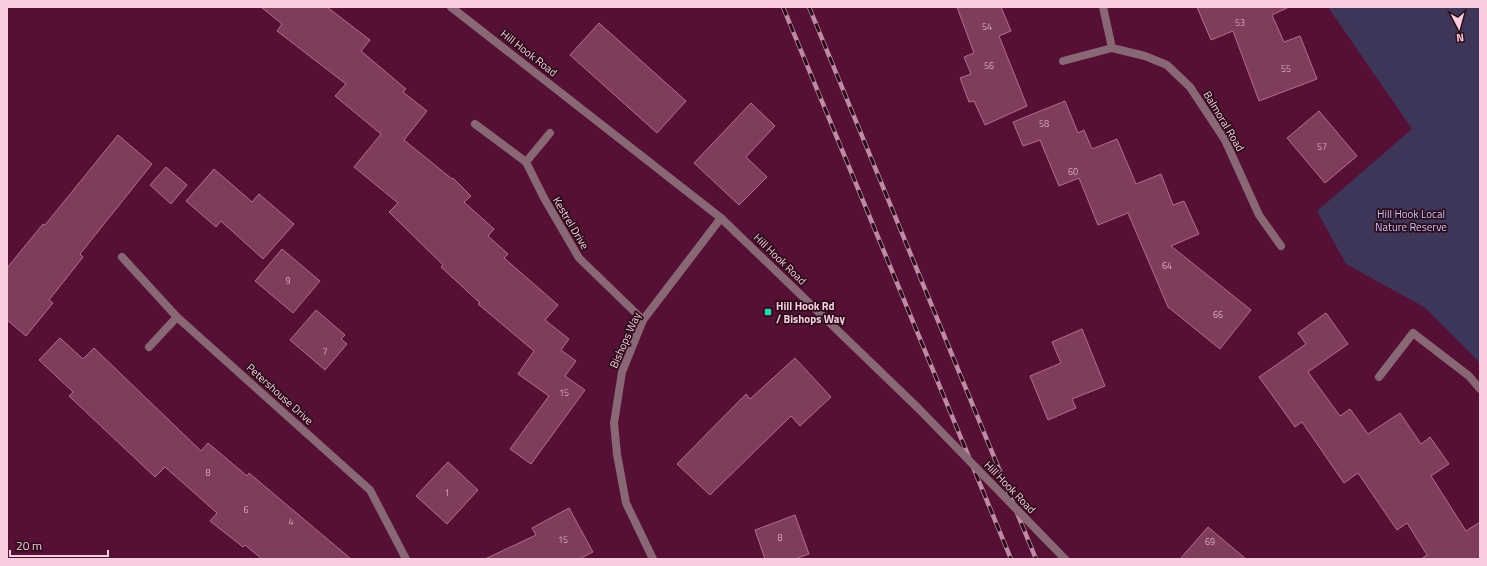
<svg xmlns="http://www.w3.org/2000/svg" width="1487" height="566" font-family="'Titillium Web',sans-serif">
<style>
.green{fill:#3d3658}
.building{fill:#7d3d5b;stroke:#b96b8e}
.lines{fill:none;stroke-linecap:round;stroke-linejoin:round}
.street{stroke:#896775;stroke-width:8}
.rail-casing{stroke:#bf8aa3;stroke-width:4.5}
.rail{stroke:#2b0c1b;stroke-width:3;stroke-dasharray:9;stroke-linecap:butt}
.street-bridge{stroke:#896775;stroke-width:8}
.poi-dot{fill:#27d5ad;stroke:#2b0c1b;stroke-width:1.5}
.labels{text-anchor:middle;stroke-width:3.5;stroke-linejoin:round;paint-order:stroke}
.number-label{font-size:9px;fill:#daa9be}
.street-label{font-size:11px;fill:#f9cddf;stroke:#2b0c1b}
.park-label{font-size:11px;fill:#cac1f7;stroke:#2b0c1b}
.poi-label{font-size:11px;font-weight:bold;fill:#f9cddf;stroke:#2b0c1b;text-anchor:start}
</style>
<rect width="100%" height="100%" fill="#561036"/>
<!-- green -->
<path class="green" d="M 1328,7 L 1480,7 L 1480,363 L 1424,307 L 1346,264 L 1317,211 L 1412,129 Z"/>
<!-- building -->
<path class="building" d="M 261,7 L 327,7 L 370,40 L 361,51 L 406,89 L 403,92 L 427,111 L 404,140 L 452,179 L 453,178 L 471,196 L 464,202 L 494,229 L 488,236 L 508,254 L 504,258 L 558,305 L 545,320 L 569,339 L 561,350 L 576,361 L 565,376 L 585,390 L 531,464 L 510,449 L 549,396 L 518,374 L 534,351 L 478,304 L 480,303 L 441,267 L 443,265 L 389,212 L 398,203 L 354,167 L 381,134 L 335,96 L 346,84 L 277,31 L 282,24 Z
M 957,7 L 1001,7 L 1011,31 L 999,36 L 1027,106 L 985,125 L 974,101 L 969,102 L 960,78 L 971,74 L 964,57 L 974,53 Z
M 1197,7 L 1289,7 L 1272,15 L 1284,42 L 1300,36 L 1317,79 L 1259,101 L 1233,31 L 1211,40 Z
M 599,23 L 686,101 L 657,133 L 570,55 Z
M 1065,101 L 1078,133 L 1084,130 L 1092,149 L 1117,139 L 1136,184 L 1161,174 L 1173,205 L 1184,201 L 1199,234 L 1171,246 L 1251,310 L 1220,349 L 1168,307 L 1128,213 L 1098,225 L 1079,178 L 1059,186 L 1040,140 L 1023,146 L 1013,122 Z
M 751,103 L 775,126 L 746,157 L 767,177 L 739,205 L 694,163 Z
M 1319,111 L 1357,156 L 1325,183 L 1287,138 Z
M 118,135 L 152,164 L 80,254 L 83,257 L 49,300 L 53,303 L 26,336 L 7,320 L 7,268 L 43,224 L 45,225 Z
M 166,167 L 187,185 L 171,204 L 150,185 Z
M 214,169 L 252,202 L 259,194 L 294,224 L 263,259 L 221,221 L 216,227 L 186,201 Z
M 282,249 L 320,281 L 293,313 L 255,281 Z
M 316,310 L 345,335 L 341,339 L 347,344 L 325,370 L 290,340 Z
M 1326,313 L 1348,344 L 1308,372 L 1340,416 L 1350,409 L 1368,434 L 1400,413 L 1421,444 L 1430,437 L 1449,464 L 1431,476 L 1466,531 L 1480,522 L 1480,559 L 1421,559 L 1427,555 L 1407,523 L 1397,530 L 1358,473 L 1344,483 L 1302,422 L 1295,427 L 1259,377 L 1306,344 L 1298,333 Z
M 1082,329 L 1105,386 L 1072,399 L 1076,408 L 1048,420 L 1030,376 L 1061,363 L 1052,342 Z
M 60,338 L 83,359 L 94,348 L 201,451 L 208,443 L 247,476 L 249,473 L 351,559 L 262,559 L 245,545 L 243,547 L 210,521 L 217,513 L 165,467 L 155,477 L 69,396 L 73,392 L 39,360 Z
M 795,358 L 831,397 L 800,426 L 791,416 L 710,495 L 677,464 L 746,394 L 750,399 Z
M 448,462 L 478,490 L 447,524 L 416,496 Z
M 569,508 L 593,552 L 579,559 L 485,559 L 536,535 L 532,528 Z
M 795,515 L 809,554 L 795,559 L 765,559 L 755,530 Z
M 1208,527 L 1246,559 L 1180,559 Z"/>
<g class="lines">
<!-- street -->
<path class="street" d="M 451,7 L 721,218 L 918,408
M 1103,7 L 1112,48 L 1145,56 L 1167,65 L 1190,87 L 1225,140 L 1259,215 L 1281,246
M 1063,61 L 1112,48
M 475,124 L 526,162 L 544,198 L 579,258 L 643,320
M 526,162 L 550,133
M 122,257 L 177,317 L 370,490 L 406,559
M 149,347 L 177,317
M 1379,377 L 1413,333 L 1469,376 L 1480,389
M 653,559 L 626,503 L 617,454 L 614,423 L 622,372 L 643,320 L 721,218"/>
<!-- rail casing -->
<g class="rail-casing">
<path id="rail" d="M 783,7 L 1011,559
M 809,7 L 1036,559"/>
</g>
<!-- rail -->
<use href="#rail" class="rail"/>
<!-- street-bridge -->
<path class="street-bridge" d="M 918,408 L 1065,559"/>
</g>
<!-- markers -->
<rect class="poi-dot" x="764" y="308" width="8" height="8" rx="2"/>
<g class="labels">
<!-- number labels -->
<g class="number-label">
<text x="1240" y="26">53</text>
<text x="987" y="30">54</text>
<text x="989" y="69">56</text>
<text x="1286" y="72">55</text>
<text x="1044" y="127">58</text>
<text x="1322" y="150">57</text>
<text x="1073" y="175">60</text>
<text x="1167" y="269">64</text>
<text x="288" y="284">9</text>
<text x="1218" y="318">66</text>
<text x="325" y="355">7</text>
<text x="564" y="396">15</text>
<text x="208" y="476">8</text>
<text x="447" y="496">1</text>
<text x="246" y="513">6</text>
<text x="291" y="525">4</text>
<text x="780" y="541">8</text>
<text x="563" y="543">15</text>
<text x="1210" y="545">69</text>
</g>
<!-- street labels -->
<g class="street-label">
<text transform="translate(529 53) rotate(38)" y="4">Hill Hook Road</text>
<text transform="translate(1224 121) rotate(59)" y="4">Balmoral Road</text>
<text transform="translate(571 223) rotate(59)" y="4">Kestrel Drive</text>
<text transform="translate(780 259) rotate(44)" y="4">Hill Hook Road</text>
<text transform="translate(625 340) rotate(-66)" y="4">Bishops Way</text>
<text transform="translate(280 394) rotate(42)" y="4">Petershouse Drive</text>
<text transform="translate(1010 487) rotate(46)" y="4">Hill Hook Road</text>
</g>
<!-- park labels -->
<g class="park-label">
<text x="1411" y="218">Hill Hook Local<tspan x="1411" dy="13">Nature Reserve</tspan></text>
</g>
<!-- poi labels -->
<g class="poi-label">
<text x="776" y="310">Hill Hook Rd<tspan x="776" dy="13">/ Bishops Way</tspan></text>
</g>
</g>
<!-- border -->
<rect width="1487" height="566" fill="none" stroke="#f9cddf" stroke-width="16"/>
<!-- north arrow -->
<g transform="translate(1459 28) rotate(174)" stroke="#2b0c1b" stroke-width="3" paint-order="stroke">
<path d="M0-3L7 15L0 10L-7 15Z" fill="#f9cddf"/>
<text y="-6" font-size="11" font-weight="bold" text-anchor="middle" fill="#f9cddf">N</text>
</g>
<!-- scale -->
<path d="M10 550v6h98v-6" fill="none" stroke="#f9cddf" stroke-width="2"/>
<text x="16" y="550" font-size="12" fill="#f9cddf" stroke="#2b0c1b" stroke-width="3" paint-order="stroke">20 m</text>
</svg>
